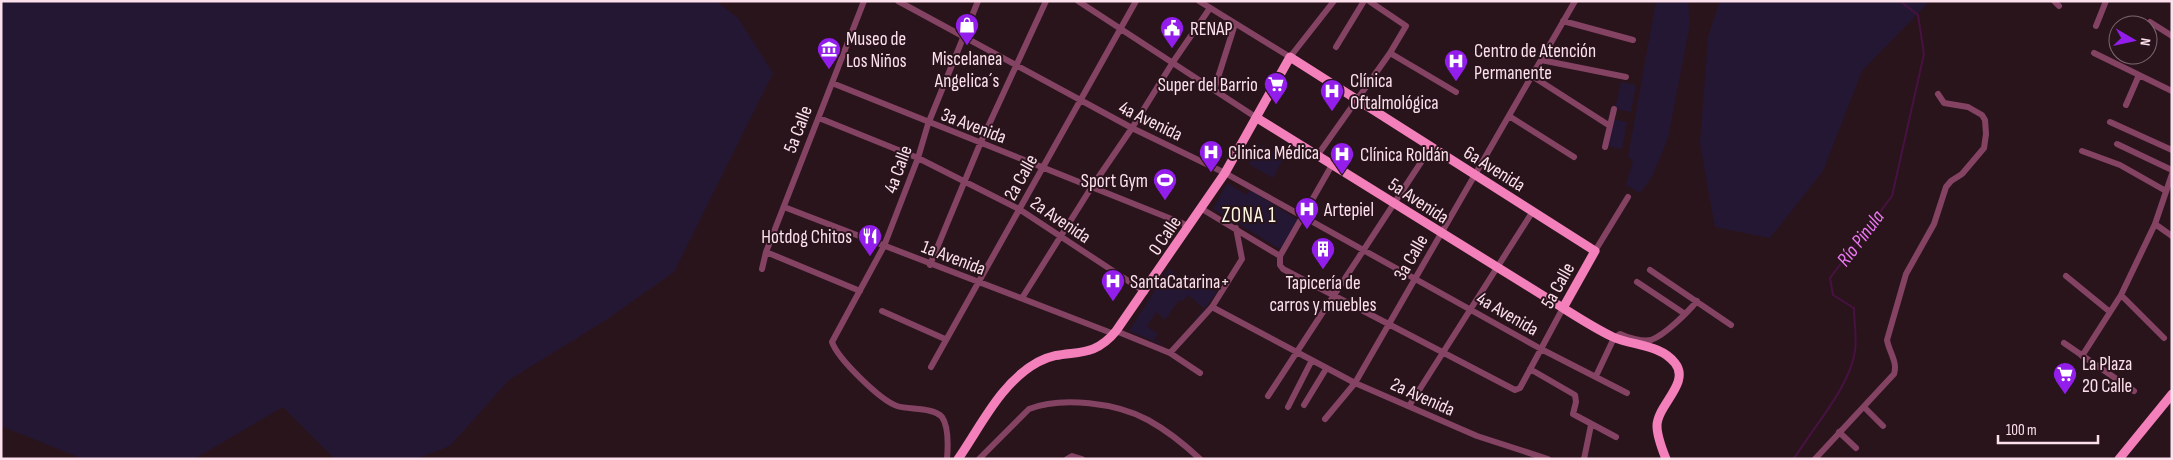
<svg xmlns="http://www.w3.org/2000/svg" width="2173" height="460" font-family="'Sofia Sans Condensed',sans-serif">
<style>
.green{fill:#241734}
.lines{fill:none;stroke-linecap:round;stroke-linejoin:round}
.stream{stroke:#471141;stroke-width:2}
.street{stroke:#854363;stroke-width:6}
.secondary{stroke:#f380ba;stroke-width:9}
.labels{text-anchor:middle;stroke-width:4;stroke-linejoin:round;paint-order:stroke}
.poi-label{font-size:19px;fill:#fce0ec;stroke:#2a141c;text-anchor:start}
.street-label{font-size:19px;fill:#fce0ec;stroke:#2a141c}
.water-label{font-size:20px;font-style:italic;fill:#eb77f3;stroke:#2a141c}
.quarter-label{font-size:21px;letter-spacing:1px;fill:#fcf8e2;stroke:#2a141c}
</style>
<rect width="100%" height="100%" fill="#2a141c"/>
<!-- green -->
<path class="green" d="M 1,1 L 716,1 L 738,18 L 773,73 L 674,272 L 606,320 L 509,380 L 450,446 L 415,459 L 335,459 L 283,407 L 194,459 L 83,459 L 1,426 Z
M 1656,1 L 1688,1 L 1690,24 L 1668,138 L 1652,177 L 1640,193 L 1626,185 L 1633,161 L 1628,157 Z
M 1720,1 L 1930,1 L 1862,71 L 1823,171 L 1770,238 L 1715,227 L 1700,144 L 1708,37 Z
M 1621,82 L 1636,85 L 1631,112 L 1615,109 Z
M 1612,119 L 1627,122 L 1622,149 L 1607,146 Z
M 1260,145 L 1283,159 L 1273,178 L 1249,164 Z
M 1227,183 L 1247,195 L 1250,190 L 1298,220 L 1280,249 L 1213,209 Z
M 1168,269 L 1185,280 L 1217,292 L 1178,345 L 1204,308 L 1188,295 L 1183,301 L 1179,300 L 1165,320 L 1157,312 L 1147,326 L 1158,334 L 1154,339 L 1165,346 L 1129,331 Z"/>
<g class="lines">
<!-- stream -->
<path class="stream" d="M 1794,459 C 1813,427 1850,387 1855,351 C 1857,337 1854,321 1854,308 L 1833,295 L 1830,278 L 1892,196 L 1924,54 L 1918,15 L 1900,1"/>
<!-- street -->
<path class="street" d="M 898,1 L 1132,128 L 1225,173 L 1541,349 L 1627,393
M 1078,1 L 1257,118
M 1199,1 L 1290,57 L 1334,1
M 2054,1 L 2059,6
M 1563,21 L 1633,40
M 2150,22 L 2172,36
M 2096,26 L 2106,1
M 1336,47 L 1364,1
M 1390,53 L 1456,92
M 2094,53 L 2172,91
M 1541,60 L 1626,77
M 1532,76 L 1610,126
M 832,83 L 1189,226
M 1214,90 L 1235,24
M 2126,105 L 2139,75
M 1509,116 L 1574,157
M 819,118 L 918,158 L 1019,209 L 1145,292
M 2110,122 L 2172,150
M 2117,144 L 2172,170
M 1605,147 L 1614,109
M 2082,151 L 2120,165 L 2166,191
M 1317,156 L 1390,53 L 1406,26 L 1369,1
M 1332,165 L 1280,256 L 1280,265 L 1283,269 L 1515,390 L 1520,388 L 1563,308
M 784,207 L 1114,334
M 1202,209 L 1280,256
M 2155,224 L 2172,236
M 1595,251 L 1628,197
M 766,252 L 860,291
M 930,265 L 980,144 L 1046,1
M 762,269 L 766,252 L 864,1
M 1650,270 L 1731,325
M 2066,276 L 2110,312
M 1637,282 L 1685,314
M 2121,295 L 2164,338
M 1022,298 L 1091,188 L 1132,128 L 1173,62 L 1210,8
M 1212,307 L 1355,383 L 1477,436 L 1548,459
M 882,311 L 945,339
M 1116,331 L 1170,353 L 1200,373
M 2064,343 L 2134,391
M 1170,353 L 1212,307 L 1242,259 L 1236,228
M 2082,356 L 2121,295 L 2155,224 L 2172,174
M 931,367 L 1136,1
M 1530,369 L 1575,395 L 1576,402 L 1573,414 L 1616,437
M 1596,376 L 1614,338 L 1620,334 C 1628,338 1643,342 1651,340 C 1665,335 1688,312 1697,301
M 1268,396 L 1431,147
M 1304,405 L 1326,369
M 1409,406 L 1533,211
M 1288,407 L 1311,362
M 1864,407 L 1883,426
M 1325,419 L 1355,383 L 1575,1
M 1839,432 L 1856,448
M 947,459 C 948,447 949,427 942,417 C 933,407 909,410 897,406 C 880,400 838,359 832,342 L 884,246 L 918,158 L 928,124 L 978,1
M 979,459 L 1029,409 C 1062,396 1117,403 1148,420 C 1168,431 1184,444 1200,459
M 1067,459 L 1072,456 L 1082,459
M 1584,459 L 1591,425
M 1815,459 L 1894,374 C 1898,362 1889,352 1887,340 L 1906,274 L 1934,224 L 1946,187 L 1951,181 L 1962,174 L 1984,148 L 1986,134 L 1985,120 L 1982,115 L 1968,107 L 1944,103 L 1938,94"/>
<!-- secondary -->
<path class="secondary" d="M 1257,118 L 1563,308 C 1579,318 1596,329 1613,337 C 1633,346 1660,344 1675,363 C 1691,383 1657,405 1657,426 C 1657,436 1662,449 1666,459
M 958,459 C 981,426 1001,382 1038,362 C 1068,346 1090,363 1116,331 L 1225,173 L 1290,57 L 1595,251 L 1563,308
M 2119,459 L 2172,394"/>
</g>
<!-- icons -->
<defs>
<g id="shop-pin" transform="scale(1.25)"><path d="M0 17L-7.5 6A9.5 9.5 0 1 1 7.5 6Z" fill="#931eeb" stroke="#2a141c"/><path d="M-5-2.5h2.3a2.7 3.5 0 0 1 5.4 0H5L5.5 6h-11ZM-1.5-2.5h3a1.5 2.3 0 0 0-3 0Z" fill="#fff"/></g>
<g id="civic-pin" transform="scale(1.25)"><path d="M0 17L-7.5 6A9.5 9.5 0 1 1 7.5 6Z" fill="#931eeb" stroke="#2a141c"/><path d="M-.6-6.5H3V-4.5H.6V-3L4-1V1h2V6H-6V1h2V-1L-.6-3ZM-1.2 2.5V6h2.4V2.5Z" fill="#fff"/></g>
<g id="museum-pin" transform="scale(1.25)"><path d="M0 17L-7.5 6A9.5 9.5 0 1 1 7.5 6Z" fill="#931eeb" stroke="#2a141c"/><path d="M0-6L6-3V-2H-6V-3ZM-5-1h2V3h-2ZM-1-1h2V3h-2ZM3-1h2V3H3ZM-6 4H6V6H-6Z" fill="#fff"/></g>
<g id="hospital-pin" transform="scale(1.25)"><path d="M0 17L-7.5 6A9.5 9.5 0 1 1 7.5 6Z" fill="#931eeb" stroke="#2a141c"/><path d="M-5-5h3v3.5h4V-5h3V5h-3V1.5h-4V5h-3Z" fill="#fff"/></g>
<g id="supermarket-pin" transform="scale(1.25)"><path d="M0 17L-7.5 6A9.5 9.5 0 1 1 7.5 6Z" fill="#931eeb" stroke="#2a141c"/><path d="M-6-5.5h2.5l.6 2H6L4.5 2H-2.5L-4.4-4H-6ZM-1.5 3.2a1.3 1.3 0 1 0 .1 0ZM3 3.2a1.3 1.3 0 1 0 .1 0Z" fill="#fff"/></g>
<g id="stadium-pin" transform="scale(1.25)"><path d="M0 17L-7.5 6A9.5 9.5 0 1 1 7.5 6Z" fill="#931eeb" stroke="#2a141c"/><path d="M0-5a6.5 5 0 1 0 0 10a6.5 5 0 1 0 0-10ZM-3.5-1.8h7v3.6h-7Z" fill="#fff"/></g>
<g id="restaurant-pin" transform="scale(1.25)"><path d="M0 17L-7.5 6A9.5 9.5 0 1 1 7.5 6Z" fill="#931eeb" stroke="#2a141c"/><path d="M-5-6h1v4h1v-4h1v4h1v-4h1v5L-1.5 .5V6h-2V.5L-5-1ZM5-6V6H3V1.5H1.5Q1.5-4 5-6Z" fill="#fff"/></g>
<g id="building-pin" transform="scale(1.25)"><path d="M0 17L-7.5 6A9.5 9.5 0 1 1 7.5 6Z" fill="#931eeb" stroke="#2a141c"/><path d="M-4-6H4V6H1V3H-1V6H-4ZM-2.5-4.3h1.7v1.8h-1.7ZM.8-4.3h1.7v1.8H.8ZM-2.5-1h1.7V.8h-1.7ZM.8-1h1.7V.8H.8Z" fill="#fff"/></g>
</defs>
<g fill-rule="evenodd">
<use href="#shop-pin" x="967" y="25"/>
<use href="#civic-pin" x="1172" y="28"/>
<use href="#museum-pin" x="829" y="49"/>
<use href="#hospital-pin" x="1456" y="61"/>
<use href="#supermarket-pin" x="1276" y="84"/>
<use href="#hospital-pin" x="1332" y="91"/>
<use href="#hospital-pin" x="1211" y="152"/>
<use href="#hospital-pin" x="1342" y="154"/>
<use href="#stadium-pin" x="1165" y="180"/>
<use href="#hospital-pin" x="1307" y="209"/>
<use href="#restaurant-pin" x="870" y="236"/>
<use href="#building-pin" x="1323" y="249"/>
<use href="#hospital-pin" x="1113" y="281"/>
<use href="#supermarket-pin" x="2065" y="374"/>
</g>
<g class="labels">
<!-- poi labels -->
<g class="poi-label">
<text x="1190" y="35">RENAP</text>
<text x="846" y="45">Museo de<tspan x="846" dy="22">Los Niños</tspan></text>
<text x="1474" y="57">Centro de Atención<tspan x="1474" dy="22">Permanente</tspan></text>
<text x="967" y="65" text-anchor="middle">Miscelanea<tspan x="967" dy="22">Angelica´s</tspan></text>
<text x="1350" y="87">Clínica<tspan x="1350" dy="22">Oftalmológica</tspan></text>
<text x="1258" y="91" text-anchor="end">Super del Barrio</text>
<text x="1228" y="159">Clinica Médica</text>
<text x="1360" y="161">Clínica Roldán</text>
<text x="1148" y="187" text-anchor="end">Sport Gym</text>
<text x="1324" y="216">Artepiel</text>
<text x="852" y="243" text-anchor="end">Hotdog Chitos</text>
<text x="1130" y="288">SantaCatarina+</text>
<text x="1323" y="289" text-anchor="middle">Tapicería de<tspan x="1323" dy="22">carros y muebles</tspan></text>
<text x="2082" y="370">La Plaza<tspan x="2082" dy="22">20 Calle</tspan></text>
</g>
<!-- street labels -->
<g class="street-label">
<text transform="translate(1151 120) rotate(26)" y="7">4a Avenida</text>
<text transform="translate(974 125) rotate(21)" y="7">3a Avenida</text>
<text transform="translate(797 129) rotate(-69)" y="7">5a Calle</text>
<text transform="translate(1495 168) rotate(32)" y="7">6a Avenida</text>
<text transform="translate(897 169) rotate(-70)" y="7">4a Calle</text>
<text transform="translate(1020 177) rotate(-61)" y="7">2a Calle</text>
<text transform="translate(1419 200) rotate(33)" y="7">5a Avenida</text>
<text transform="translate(1061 219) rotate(34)" y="7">2a Avenida</text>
<text transform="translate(1164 235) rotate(-56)" y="7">0 Calle</text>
<text transform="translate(954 257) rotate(21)" y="7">1a Avenida</text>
<text transform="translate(1410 257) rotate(-60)" y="7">3a Calle</text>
<text transform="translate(1557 285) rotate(-61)" y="7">5a Calle</text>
<text transform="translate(1508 313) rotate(30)" y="7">4a Avenida</text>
<text transform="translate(1423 396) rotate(24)" y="7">2a Avenida</text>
</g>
<!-- water labels -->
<g class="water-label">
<text transform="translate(1860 238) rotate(-53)" y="7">Río Pinula</text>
</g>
<!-- quarter labels -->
<g class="quarter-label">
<text x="1249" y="222">ZONA 1</text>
</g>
</g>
<!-- border -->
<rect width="2173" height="460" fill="none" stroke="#fce0ec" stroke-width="5"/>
<!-- north arrow -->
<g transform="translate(2133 40) rotate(99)"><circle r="24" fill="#2a141c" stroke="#7e666f"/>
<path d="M0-4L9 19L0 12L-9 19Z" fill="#931eeb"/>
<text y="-8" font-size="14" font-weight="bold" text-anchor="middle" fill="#fce0ec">N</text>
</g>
<!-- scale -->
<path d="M1998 435v8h100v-8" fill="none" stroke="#fce0ec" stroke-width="2.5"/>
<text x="2006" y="435" font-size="15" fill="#fce0ec" stroke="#2a141c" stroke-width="4" paint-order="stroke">100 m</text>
</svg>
